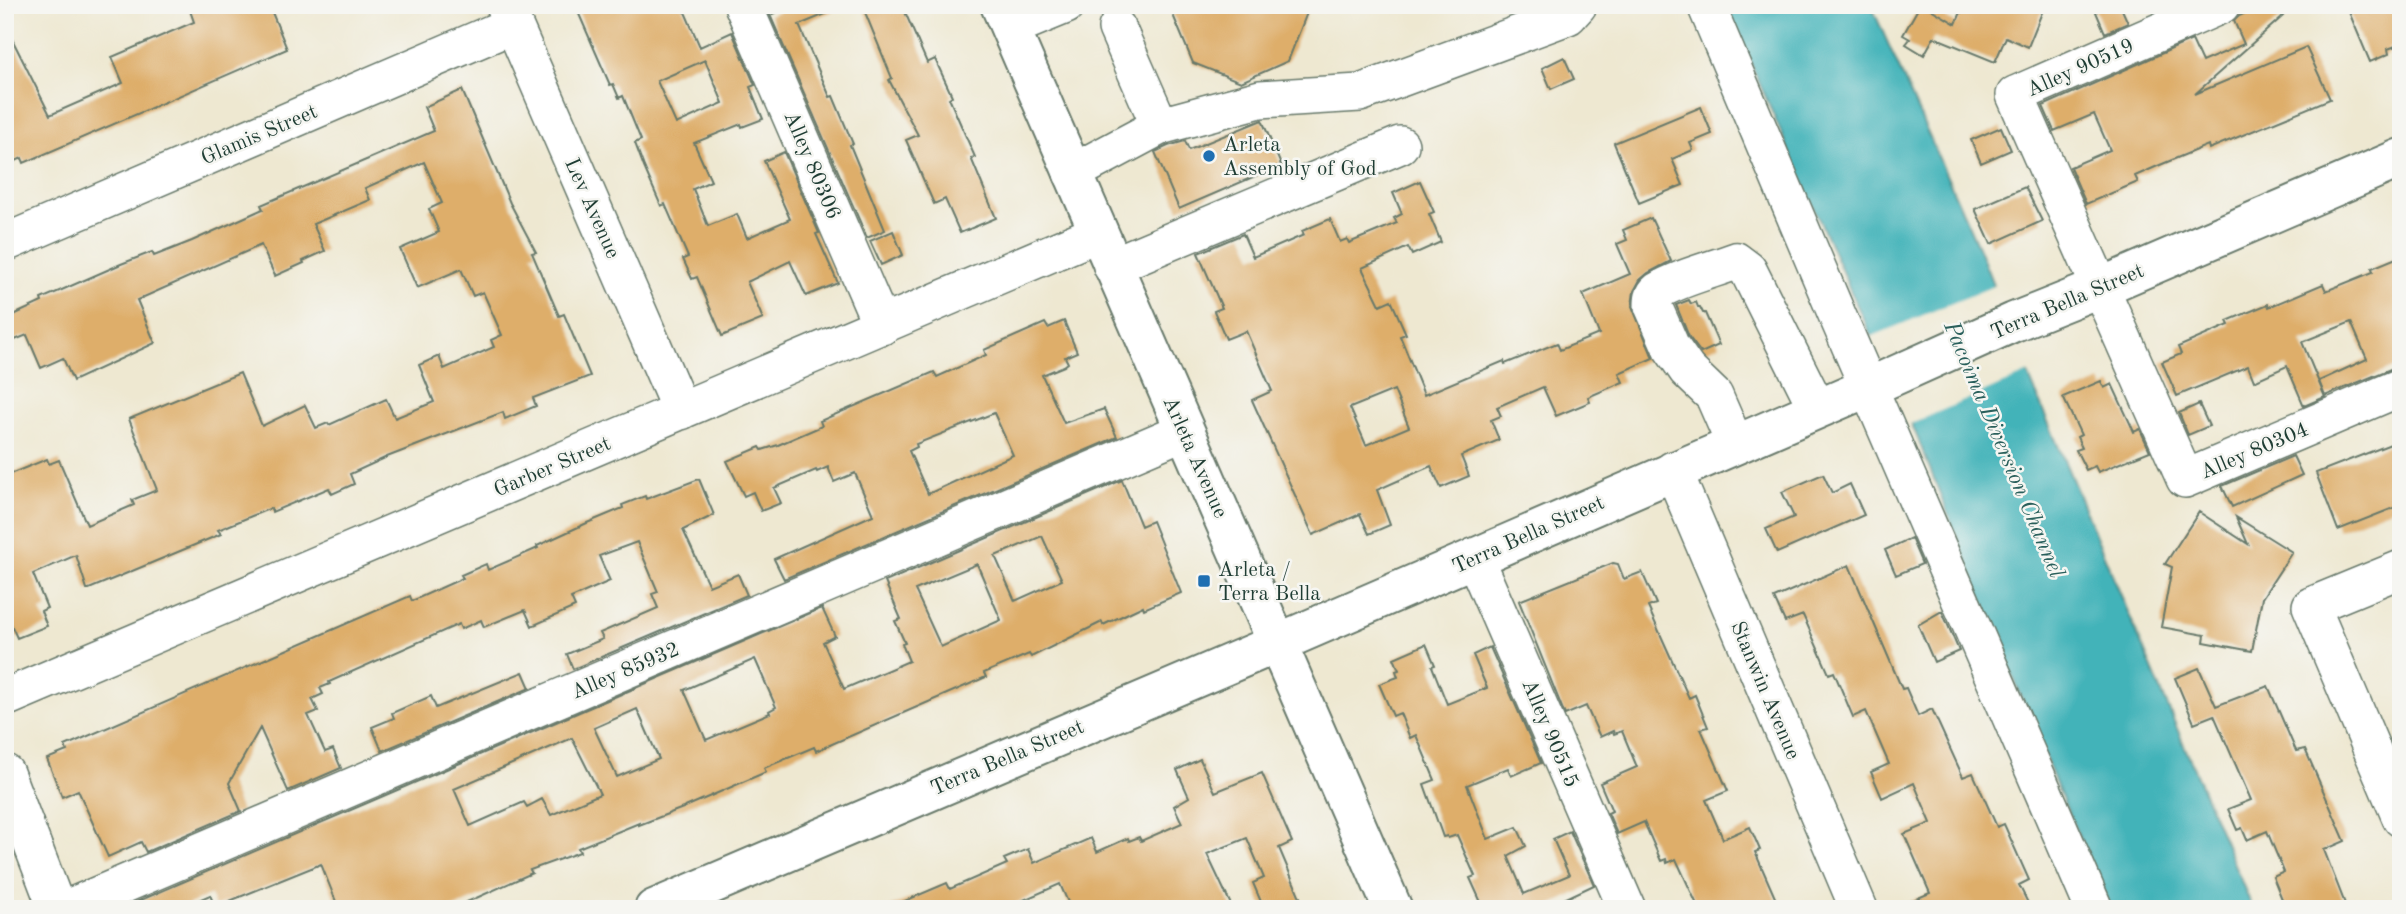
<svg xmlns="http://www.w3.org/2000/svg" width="2406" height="914" font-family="'Old Standard TT',serif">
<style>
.water{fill:#42b3b9;stroke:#307876;stroke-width:2}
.pier{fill:#eee8d1}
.building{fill:#deae6b;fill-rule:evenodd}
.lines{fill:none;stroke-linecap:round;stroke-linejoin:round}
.minor-casing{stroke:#67796b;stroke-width:40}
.major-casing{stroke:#67796b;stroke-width:42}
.minor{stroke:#fff;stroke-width:37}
.major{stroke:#fff;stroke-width:38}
.poi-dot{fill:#1f6fb2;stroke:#f6f6f2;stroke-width:2.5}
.labels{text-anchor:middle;stroke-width:5;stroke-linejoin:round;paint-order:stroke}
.street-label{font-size:21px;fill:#1f3d34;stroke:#f6f6f2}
.poi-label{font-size:21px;fill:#1f3d34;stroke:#f6f6f2;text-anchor:start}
.water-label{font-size:23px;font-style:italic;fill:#2a605c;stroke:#f6f6f2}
</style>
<rect width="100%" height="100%" fill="#f6f6f2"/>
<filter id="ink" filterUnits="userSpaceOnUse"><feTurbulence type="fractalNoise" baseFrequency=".0143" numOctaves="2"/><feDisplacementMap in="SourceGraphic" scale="14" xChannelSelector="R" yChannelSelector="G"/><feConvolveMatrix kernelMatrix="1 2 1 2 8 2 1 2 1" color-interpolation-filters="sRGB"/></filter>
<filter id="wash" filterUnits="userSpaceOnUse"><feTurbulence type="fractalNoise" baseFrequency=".00686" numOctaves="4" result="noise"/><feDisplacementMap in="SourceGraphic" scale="28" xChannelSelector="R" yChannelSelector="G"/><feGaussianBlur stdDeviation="1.57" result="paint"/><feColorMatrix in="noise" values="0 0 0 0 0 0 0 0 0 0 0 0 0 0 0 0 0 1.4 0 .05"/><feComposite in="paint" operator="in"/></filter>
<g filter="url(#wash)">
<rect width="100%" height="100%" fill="#eee8d1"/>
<!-- water -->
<path class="water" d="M 1725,5 L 1871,5 L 1979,249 L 2032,384 L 2253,909 L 2110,909 L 2056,784 L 1916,434 L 1855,301 Z"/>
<!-- pier -->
<path class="pier" d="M 1996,285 L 2031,372 L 1908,425 L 1868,338 Z"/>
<g id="blocks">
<!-- building -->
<path class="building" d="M 188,5 L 269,5 L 287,49 L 24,163 L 22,158 L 5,166 L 5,25 L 50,115 L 123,83 L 112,57 L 194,22 Z
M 575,5 L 682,5 L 700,47 L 732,32 L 755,85 L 750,87 L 763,119 L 742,127 L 741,124 L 694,143 L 711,181 L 693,189 L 708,226 L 737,214 L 747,238 L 790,219 L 764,161 L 784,152 L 819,233 L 816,234 L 838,283 L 806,296 L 790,261 L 747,282 L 763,319 L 722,336 L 697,277 L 692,279 L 683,259 L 688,257 L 665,204 L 661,206 L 644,167 L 635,143 L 641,140 L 623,96 L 619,98 L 613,84 L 610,85 ZM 705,60 L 723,103 L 676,124 L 657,81 Z
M 792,5 L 847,5 L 799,25 L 830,97 L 833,96 L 853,144 L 850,145 L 885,230 L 867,238 L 770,15 Z
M 862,5 L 902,5 L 927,63 L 935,59 L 952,96 L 949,98 L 975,157 L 971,158 L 996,218 L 960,233 L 945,199 L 934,204 L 906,140 L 918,135 L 889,80 L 892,78 Z
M 1177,5 L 1310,5 L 1288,61 L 1241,82 L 1193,63 L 1173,15 Z
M 1920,5 L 1924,5 L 1956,24 L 1964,5 L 2045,5 L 2028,47 L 2006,37 L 1995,62 L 1934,37 L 1924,55 L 1906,44 L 1910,39 L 1903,35 Z
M 2093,5 L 2120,5 L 2128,23 L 2105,33 Z
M 2263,5 L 2269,5 L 2283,16 L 2195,94 L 2306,47 L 2330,99 L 2209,149 L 2208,145 L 2160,165 L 2135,176 L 2138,182 L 2086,204 L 2070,167 L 2110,150 L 2094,114 L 2054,131 L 2043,106 L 2192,40 L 2202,62 L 2244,44 L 2234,21 L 2239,16 Z
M 2346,5 L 2401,5 L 2401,44 L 2388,49 L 2389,54 L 2370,62 Z
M 1564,57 L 1574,79 L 1551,89 L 1542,68 Z
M 462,90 L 510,203 L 536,252 L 532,253 L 559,316 L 564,314 L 590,376 L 533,398 L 536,406 L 505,419 L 503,412 L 387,457 L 350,474 L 354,484 L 332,494 L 329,488 L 272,512 L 271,508 L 218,530 L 221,534 L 89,589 L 87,589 L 76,555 L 33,574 L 47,608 L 41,611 L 47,626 L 17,638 L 5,611 L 5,476 L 47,459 L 49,464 L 59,460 L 87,525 L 134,505 L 132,500 L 157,490 L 129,419 L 240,373 L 262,426 L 305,405 L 316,428 L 328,423 L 329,425 L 386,399 L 395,418 L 434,402 L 419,365 L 439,356 L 444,369 L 494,347 L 491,340 L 502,335 L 483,292 L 473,296 L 461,269 L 417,288 L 400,249 L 439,232 L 429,209 L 442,203 L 424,162 L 365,188 L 370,200 L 313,224 L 325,251 L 303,261 L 304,263 L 275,276 L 261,245 L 137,300 L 155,343 L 73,381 L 63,358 L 41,368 L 27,335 L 5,344 L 5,319 L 42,302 L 41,299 L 121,264 L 152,252 L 154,256 L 192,241 L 263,209 L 261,205 L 434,131 L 424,107 Z
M 1701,107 L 1712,134 L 1690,143 L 1693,150 L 1672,159 L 1683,185 L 1639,203 L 1614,143 Z
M 1262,120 L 1281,165 L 1179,209 L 1155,152 L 1168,146 L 1185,141 L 1189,150 Z
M 2001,127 L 2011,150 L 1981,163 L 1971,140 Z
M 1420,181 L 1434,212 L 1429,214 L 1441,242 L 1412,255 L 1408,247 L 1362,268 L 1380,305 L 1391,300 L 1406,334 L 1400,336 L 1424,395 L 1504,361 L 1505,364 L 1557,343 L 1560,350 L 1599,334 L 1583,294 L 1630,274 L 1617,244 L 1627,240 L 1623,230 L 1651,218 L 1671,261 L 1648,273 L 1640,280 L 1634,291 L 1632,306 L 1653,358 L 1619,373 L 1623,382 L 1588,397 L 1590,402 L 1556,416 L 1543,387 L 1497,407 L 1501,416 L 1491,420 L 1499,440 L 1461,456 L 1469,476 L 1441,488 L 1431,466 L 1377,490 L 1390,525 L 1369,534 L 1360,514 L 1313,535 L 1252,400 L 1272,391 L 1246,331 L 1226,339 L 1214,311 L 1222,308 L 1198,253 L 1243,234 L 1253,257 L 1304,235 L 1302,231 L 1330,219 L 1340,242 L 1347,239 L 1349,243 L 1397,223 L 1394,218 L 1402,214 L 1393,193 ZM 1394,390 L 1409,427 L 1366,445 L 1350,408 Z
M 2025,187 L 2042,221 L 1991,244 L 1975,209 Z
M 893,231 L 903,255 L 881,265 L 870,241 Z
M 2401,256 L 2401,366 L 2393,368 L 2325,396 L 2319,381 L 2367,359 L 2351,322 L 2302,342 L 2325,397 L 2304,406 L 2287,366 L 2254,381 L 2248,366 L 2177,396 L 2162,362 L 2181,354 L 2178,347 L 2229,325 L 2227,321 L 2268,304 L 2269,307 L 2323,284 L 2326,291 L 2373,272 L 2372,268 Z
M 1689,300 L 1691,304 L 1696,302 L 1698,307 L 1700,307 L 1703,313 L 1705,313 L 1719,345 L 1701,353 L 1689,337 L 1676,305 Z
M 1064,321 L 1077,352 L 1065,357 L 1068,363 L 1064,366 L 1042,375 L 1064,423 L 1104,409 L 1117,437 L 784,579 L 774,559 L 873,515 L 855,473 L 834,482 L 828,467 L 817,472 L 816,470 L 774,488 L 781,503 L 761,511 L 753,492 L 744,496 L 727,461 L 760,447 L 762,450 L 778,445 L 822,426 L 820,421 L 934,372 L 937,377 L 986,355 L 984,350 L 1045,323 L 1048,328 ZM 994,413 L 1013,455 L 928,494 L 909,451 L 917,447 L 916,444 Z
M 2101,381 L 2104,388 L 2112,384 L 2134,432 L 2140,429 L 2150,451 L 2098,472 L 2095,466 L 2086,470 L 2076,450 L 2082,448 L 2077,437 L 2081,435 L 2063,397 Z
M 2199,404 L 2209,426 L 2188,435 L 2179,413 Z
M 2401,440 L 2401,505 L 2338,530 L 2316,473 Z
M 2293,456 L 2302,475 L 2232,507 L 2222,486 Z
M 1823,474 L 1832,493 L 1850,484 L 1864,515 L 1777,553 L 1766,529 L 1794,517 L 1782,492 Z
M 699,479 L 714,515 L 683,530 L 709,586 L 738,574 L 747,595 L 573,669 L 567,654 L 603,639 L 600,633 L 658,608 L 652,594 L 658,592 L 637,542 L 599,556 L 610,581 L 571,598 L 575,607 L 532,626 L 525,610 L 484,627 L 481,620 L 461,629 L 459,624 L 329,682 L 330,684 L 320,688 L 323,694 L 312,699 L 318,711 L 308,715 L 325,752 L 333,749 L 341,768 L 288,791 L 260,728 L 229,783 L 241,811 L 146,852 L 141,842 L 108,857 L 78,790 L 62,797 L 47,759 L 67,751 L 65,746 L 410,596 L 412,601 L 463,578 L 461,575 L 486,564 L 488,570 L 538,548 L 537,546 L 587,523 L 623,508 L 622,505 L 645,496 L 646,499 Z
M 1122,480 L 1141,526 L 1152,521 L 1181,593 L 1144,609 L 1143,606 L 1103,625 L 1102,622 L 1031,657 L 1029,654 L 984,673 L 986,677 L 816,751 L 814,747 L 764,768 L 766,772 L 683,808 L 639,825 L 639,823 L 578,848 L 580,852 L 530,870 L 532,873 L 474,899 L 450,909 L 339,909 L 321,864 L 215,907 L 210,895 L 178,909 L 120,909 L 822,608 L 835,636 L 823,642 L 844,689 L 909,661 L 902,644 L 905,643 L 895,621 L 901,619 L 885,582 ZM 1042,536 L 1062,580 L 1015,601 L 995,556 ZM 977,564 L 1001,620 L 941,647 L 915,590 ZM 755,659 L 776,707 L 769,711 L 770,713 L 706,740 L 684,690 ZM 637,709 L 659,759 L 617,777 L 594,728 ZM 572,738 L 600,794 L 551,815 L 542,799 L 527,807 L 524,802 L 470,826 L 454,789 Z
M 2199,512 L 2248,544 L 2236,517 L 2292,552 L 2262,598 L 2252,651 L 2204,642 L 2205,635 L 2161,627 L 2172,567 L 2165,564 Z
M 1911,538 L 1922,564 L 1896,575 L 1885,550 Z
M 1613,563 L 1618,564 L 1624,579 L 1642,572 L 1656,604 L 1648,607 L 1689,698 L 1695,695 L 1708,727 L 1701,729 L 1728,791 L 1706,800 L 1723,839 L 1750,827 L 1760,850 L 1755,852 L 1780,909 L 1699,909 L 1676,859 L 1667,863 L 1666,859 L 1661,861 L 1644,822 L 1617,834 L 1608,813 L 1612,811 L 1600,783 L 1637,767 L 1622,731 L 1614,734 L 1613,731 L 1600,737 L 1586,706 L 1565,715 L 1519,601 Z
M 1849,565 L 1902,689 L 1906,688 L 1918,716 L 1932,709 L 1963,777 L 1973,773 L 1997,827 L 2004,824 L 2029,880 L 2019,885 L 2031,909 L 1892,909 L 1930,893 L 1904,834 L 1931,823 L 1914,783 L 1882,798 L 1871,772 L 1889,764 L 1866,711 L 1853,717 L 1834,672 L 1829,674 L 1803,615 L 1785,622 L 1774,598 Z
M 1942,611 L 1959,651 L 1934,662 L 1918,625 Z
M 1426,644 L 1435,665 L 1432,666 L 1447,704 L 1487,688 L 1473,655 L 1490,647 L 1541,763 L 1511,776 L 1508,768 L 1467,785 L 1488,839 L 1517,827 L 1526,846 L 1508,856 L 1524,894 L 1569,875 L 1553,839 L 1570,831 L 1594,885 L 1543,909 L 1484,909 L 1470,878 L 1475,876 L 1457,835 L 1448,838 L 1447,836 L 1443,837 L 1424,784 L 1435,780 L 1416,735 L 1410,738 L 1400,713 L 1393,716 L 1379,684 L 1398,677 L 1396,671 L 1399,670 L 1394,658 Z
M 2199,668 L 2216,706 L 2268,686 L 2296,751 L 2305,749 L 2345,841 L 2324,850 L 2347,909 L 2286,909 L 2273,877 L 2284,872 L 2267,831 L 2247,840 L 2242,828 L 2237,830 L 2228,809 L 2251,800 L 2214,715 L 2194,723 L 2175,678 Z
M 523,672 L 530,688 L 382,751 L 372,727 L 394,718 L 392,713 L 431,696 L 436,708 Z
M 1200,759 L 1215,792 L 1262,773 L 1292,842 L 1279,848 L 1305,909 L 1264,909 L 1253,883 L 1264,878 L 1247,838 L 1207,854 L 1233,909 L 1071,909 L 1060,884 L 1003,909 L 886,909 L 947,883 L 950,889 L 1007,864 L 1004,859 L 1028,849 L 1034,863 L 1091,838 L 1097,852 L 1128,838 L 1129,841 L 1139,837 L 1141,841 L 1182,823 L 1174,806 L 1189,797 L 1177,770 Z"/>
</g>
</g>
<g filter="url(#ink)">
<use href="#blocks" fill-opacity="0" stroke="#67796b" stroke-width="2"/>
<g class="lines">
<!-- minor casing -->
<g class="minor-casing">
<path id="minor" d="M 505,5 L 681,411
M 743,5 L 882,326
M 1706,5 L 1838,317 L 2094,909
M 2221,5 L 2015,95 L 2185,479 L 2401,387
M 1010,28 L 1066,5
M 1117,28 L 1160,126
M 1072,173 L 1160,126 L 1260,99 L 1360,93 L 1568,16 L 1578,5
M 5,243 L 512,25
M 1112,266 L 1400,145
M 1735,444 L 1714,396 L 1687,370 L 1671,347 L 1653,306 C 1653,300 1653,295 1658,291 C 1676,279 1715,269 1736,261 L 1748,270 L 1817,408
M 1673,470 L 1859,909
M 1474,557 L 1627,909
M 2401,569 L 2311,606 L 2401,818
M 5,698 L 1098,233
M 5,773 L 57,909
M 66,909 L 1184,431"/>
</g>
<!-- major casing -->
<g class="major-casing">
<path id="major" d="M 1000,5 L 1393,909
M 654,909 L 1278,643 L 1885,380 L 2014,322 L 2099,288 L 2401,158"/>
</g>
<!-- minor -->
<use href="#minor" class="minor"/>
<!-- major -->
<use href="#major" class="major"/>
</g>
</g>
<!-- markers -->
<g class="poi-dot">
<circle cx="1209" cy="156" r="7"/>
<rect x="1197" y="574" width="14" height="14" rx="3.5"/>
</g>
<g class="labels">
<!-- street labels -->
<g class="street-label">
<text transform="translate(2080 67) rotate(-24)" y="7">Alley 90519</text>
<text transform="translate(259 134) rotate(-23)" y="7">Glamis Street</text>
<text transform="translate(813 165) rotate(67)" y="7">Alley 80306</text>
<text transform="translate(593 208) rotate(66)" y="7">Lev Avenue</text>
<text transform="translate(2067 301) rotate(-23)" y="7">Terra Bella Street</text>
<text transform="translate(2254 450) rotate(-23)" y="7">Alley 80304</text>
<text transform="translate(1196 457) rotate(66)" y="7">Arleta Avenue</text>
<text transform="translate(552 466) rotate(-23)" y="7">Garber Street</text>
<text transform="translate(1528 534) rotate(-24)" y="7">Terra Bella Street</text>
<text transform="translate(625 670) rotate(-23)" y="7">Alley 85932</text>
<text transform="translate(1766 690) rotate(67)" y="7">Stanwin Avenue</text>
<text transform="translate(1551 733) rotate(67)" y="7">Alley 90515</text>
<text transform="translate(1007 757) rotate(-23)" y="7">Terra Bella Street</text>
</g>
<!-- poi labels -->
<g class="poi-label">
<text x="1223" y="151">Arleta<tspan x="1223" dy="24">Assembly of God</tspan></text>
<text x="1218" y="576">Arleta /<tspan x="1218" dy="24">Terra Bella</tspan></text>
</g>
<!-- water labels -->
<g class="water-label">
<text transform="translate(2005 449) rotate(67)" y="8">Pacoima Diversion Channel</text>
</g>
</g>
<!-- margin -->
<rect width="2406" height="914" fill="none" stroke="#f6f6f2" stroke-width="28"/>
</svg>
